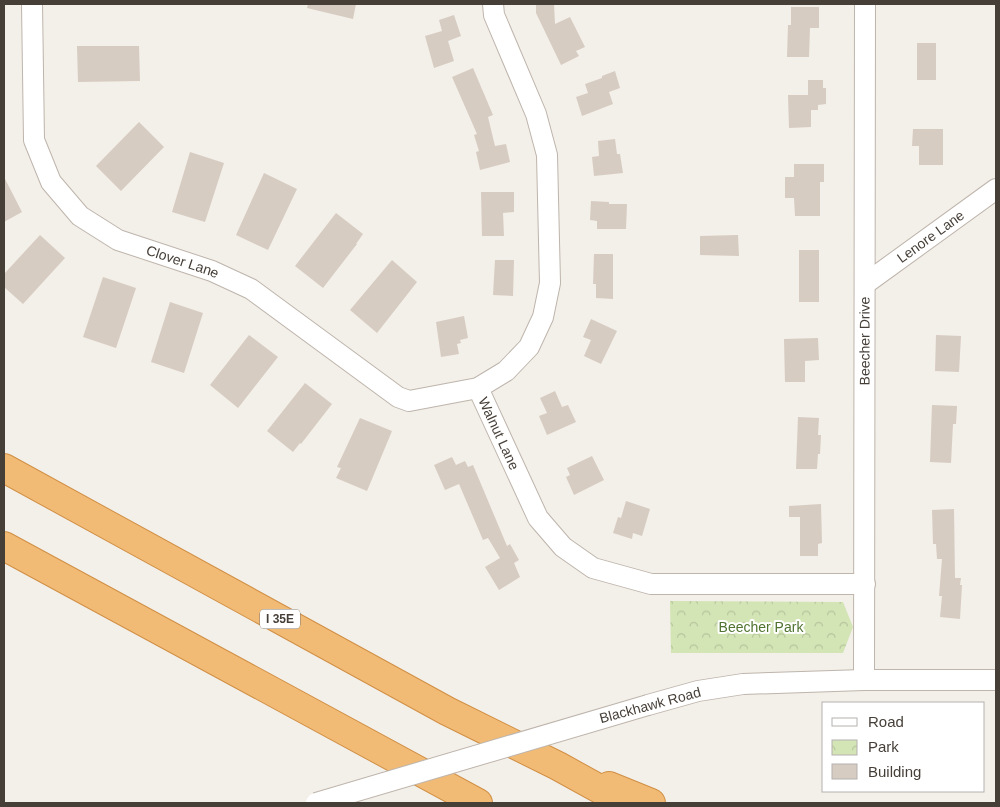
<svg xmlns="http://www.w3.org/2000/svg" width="1000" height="807" font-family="Helvetica,sans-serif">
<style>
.park{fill:url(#park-crowns)}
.building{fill:#d7ccc2}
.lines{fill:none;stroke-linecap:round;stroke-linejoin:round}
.minor-casing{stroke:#beb5ac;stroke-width:22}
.highway-casing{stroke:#d08f45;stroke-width:30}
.minor{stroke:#fff;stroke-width:20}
.highway{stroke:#f2bb75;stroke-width:28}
.minor-bridge-casing{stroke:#beb5ac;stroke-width:22;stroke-linecap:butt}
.minor-bridge{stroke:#fff;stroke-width:20}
.labels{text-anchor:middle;stroke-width:4;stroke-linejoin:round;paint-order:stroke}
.shield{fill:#fff;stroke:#7e7974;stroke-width:1}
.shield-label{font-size:12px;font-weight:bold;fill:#463f38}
.street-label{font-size:14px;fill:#463f38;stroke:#fff}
.park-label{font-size:14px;fill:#507330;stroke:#fff}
</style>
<defs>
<pattern id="park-crowns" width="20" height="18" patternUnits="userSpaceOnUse" patternTransform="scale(1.25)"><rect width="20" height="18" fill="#d3e4b5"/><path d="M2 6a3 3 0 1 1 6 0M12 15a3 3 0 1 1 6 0" fill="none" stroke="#b6c59c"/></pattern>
</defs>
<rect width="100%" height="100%" fill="#f3efe9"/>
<!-- park -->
<path class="park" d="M 670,601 L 843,602 L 853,627 L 843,653 L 671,653 Z"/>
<!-- building -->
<path class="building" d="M 308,4 L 356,4 L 353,19 L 307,8 Z
M 536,4 L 554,4 L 555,24 L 570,17 L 585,47 L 576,51 L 579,56 L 561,65 L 536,13 Z
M 791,7 L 819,7 L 819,28 L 810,28 L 809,57 L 787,57 L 788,25 L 791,25 Z
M 454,15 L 461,36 L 448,41 L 454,61 L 434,68 L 425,36 L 442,31 L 439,20 Z
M 917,43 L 936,43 L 936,80 L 917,80 Z
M 77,46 L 139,46 L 140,81 L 78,82 Z
M 473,68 L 493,115 L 488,117 L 495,146 L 506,144 L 510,162 L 480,170 L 476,152 L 479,151 L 474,135 L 477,134 L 452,77 Z
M 615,71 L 620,88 L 609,92 L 613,104 L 582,116 L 576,97 L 588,93 L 585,84 L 602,78 L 602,76 Z
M 808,80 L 823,80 L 823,88 L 826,88 L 826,104 L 818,105 L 818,110 L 811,110 L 811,127 L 789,128 L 788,95 L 808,95 Z
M 139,122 L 164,147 L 121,191 L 96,166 Z
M 913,129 L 943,129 L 943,165 L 919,165 L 919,146 L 912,146 Z
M 615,139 L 617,154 L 620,154 L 623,173 L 594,176 L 592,157 L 599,156 L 598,141 Z
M 190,152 L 224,163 L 205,222 L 172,212 Z
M 794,164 L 824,164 L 824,182 L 820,182 L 820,216 L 795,216 L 794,198 L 785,198 L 785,177 L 794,177 Z
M 264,173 L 297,189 L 268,250 L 236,235 Z
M 4,177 L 22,212 L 4,222 Z
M 481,192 L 514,192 L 514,212 L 503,213 L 504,236 L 482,236 Z
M 591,201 L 609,202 L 609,204 L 627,204 L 626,229 L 597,229 L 597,221 L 590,220 Z
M 336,213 L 363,234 L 356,244 L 357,244 L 323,288 L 295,266 Z
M 40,235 L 65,258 L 23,304 L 4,287 L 4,274 Z
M 738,235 L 739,256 L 700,255 L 700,236 Z
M 799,250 L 819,250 L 819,302 L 799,302 Z
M 594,254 L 613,254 L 613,299 L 596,298 L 596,284 L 593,284 Z
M 392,260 L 417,282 L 377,333 L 350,310 Z
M 495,260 L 514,260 L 513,296 L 493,295 Z
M 103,277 L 136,288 L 116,348 L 83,337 Z
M 170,302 L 203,313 L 184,373 L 151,362 Z
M 464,316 L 468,338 L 460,340 L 461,343 L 457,344 L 459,354 L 441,357 L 436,322 Z
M 591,319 L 617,331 L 601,364 L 584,356 L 591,340 L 583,337 Z
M 249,335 L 278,357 L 238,408 L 210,385 Z
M 936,335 L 961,336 L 959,372 L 935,371 Z
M 818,338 L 819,360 L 805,361 L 805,382 L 785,382 L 784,339 Z
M 305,383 L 332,404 L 301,444 L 300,443 L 293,452 L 267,431 Z
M 555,391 L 562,407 L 568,405 L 576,422 L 547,435 L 539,416 L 547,413 L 540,398 Z
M 932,405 L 957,406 L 956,424 L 953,424 L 951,463 L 930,462 Z
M 798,417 L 819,418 L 818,435 L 821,435 L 820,454 L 818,454 L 817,469 L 796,469 Z
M 360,418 L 392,431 L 367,491 L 336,478 L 341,468 L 337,467 Z
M 592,456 L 604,480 L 574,495 L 566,477 L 570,475 L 567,468 Z
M 452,457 L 456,465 L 465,461 L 468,467 L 473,465 L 507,546 L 510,544 L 519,560 L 514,563 L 520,577 L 499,590 L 485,567 L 500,558 L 488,538 L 483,540 L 459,484 L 445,490 L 434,465 Z
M 626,501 L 650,509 L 642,536 L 633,533 L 632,539 L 613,533 L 618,517 L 621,518 Z
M 821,504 L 822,543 L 818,544 L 818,556 L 800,556 L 800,517 L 789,517 L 789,506 Z
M 954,509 L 955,578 L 961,578 L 960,585 L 962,585 L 960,619 L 940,617 L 942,596 L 939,596 L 942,559 L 937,559 L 936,544 L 933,544 L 932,510 Z"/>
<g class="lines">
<!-- minor casing -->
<g class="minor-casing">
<g id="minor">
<path id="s1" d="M 32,4 L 34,140 L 51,182 L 80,216 L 118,240 L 212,271 L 251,289 L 398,397 L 409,401 L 478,388 L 506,371 L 529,347 L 543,317 L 550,283 L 547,155 L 536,114 L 494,15 L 493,4"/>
<path id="s2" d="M 865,284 L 996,189"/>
<path id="s3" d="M 478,388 L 538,518 L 563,547 L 593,568 L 651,584 L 865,584"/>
<path id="s4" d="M 864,680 L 865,4"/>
<path d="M 648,705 L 698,691 L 743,684 L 864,680 L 996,680"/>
</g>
</g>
<!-- highway casing -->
<g class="highway-casing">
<path id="highway" d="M 4,468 L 447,711 L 558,766 L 625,803
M 4,546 L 478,803
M 609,786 L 651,803"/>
</g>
<!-- minor -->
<use href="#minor" class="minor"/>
<!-- highway -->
<use href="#highway" class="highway"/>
<!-- minor-bridge casing -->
<g class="minor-bridge-casing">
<path id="minor-bridge" d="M 316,803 L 648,705"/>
</g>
<!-- minor-bridge -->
<use href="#minor-bridge" class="minor-bridge"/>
</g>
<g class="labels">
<!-- shield labels -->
<rect class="shield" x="260" y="609.5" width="40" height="19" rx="4"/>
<g class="shield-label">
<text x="280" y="623">I 35E</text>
</g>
<!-- street labels -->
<g class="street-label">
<text dy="5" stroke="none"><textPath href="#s2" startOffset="81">Lenore Lane</textPath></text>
<text dy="5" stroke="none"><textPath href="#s1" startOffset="339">Clover Lane</textPath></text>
<text dy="5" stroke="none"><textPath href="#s4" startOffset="339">Beecher Drive</textPath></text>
<text dy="5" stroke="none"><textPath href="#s3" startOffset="50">Walnut Lane</textPath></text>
<text transform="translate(650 705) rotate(-15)" y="5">Blackhawk Road</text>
</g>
<!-- park labels -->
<g class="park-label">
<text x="761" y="632">Beecher Park</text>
</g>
</g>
<!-- border -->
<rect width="1000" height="807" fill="none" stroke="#463f38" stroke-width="10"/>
<!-- legend -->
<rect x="822" y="702" width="162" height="90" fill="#ffffff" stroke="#b5b2af"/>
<rect x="832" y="718" width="25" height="8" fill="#ffffff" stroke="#b5b2af"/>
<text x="868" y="727" font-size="15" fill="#463f38">Road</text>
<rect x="832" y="740" width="25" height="15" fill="url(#park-crowns)" stroke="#b5b2af"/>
<text x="868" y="752" font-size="15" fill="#463f38">Park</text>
<rect x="832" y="764" width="25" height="15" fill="#d7ccc2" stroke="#b5b2af"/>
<text x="868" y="777" font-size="15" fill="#463f38">Building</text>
</svg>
